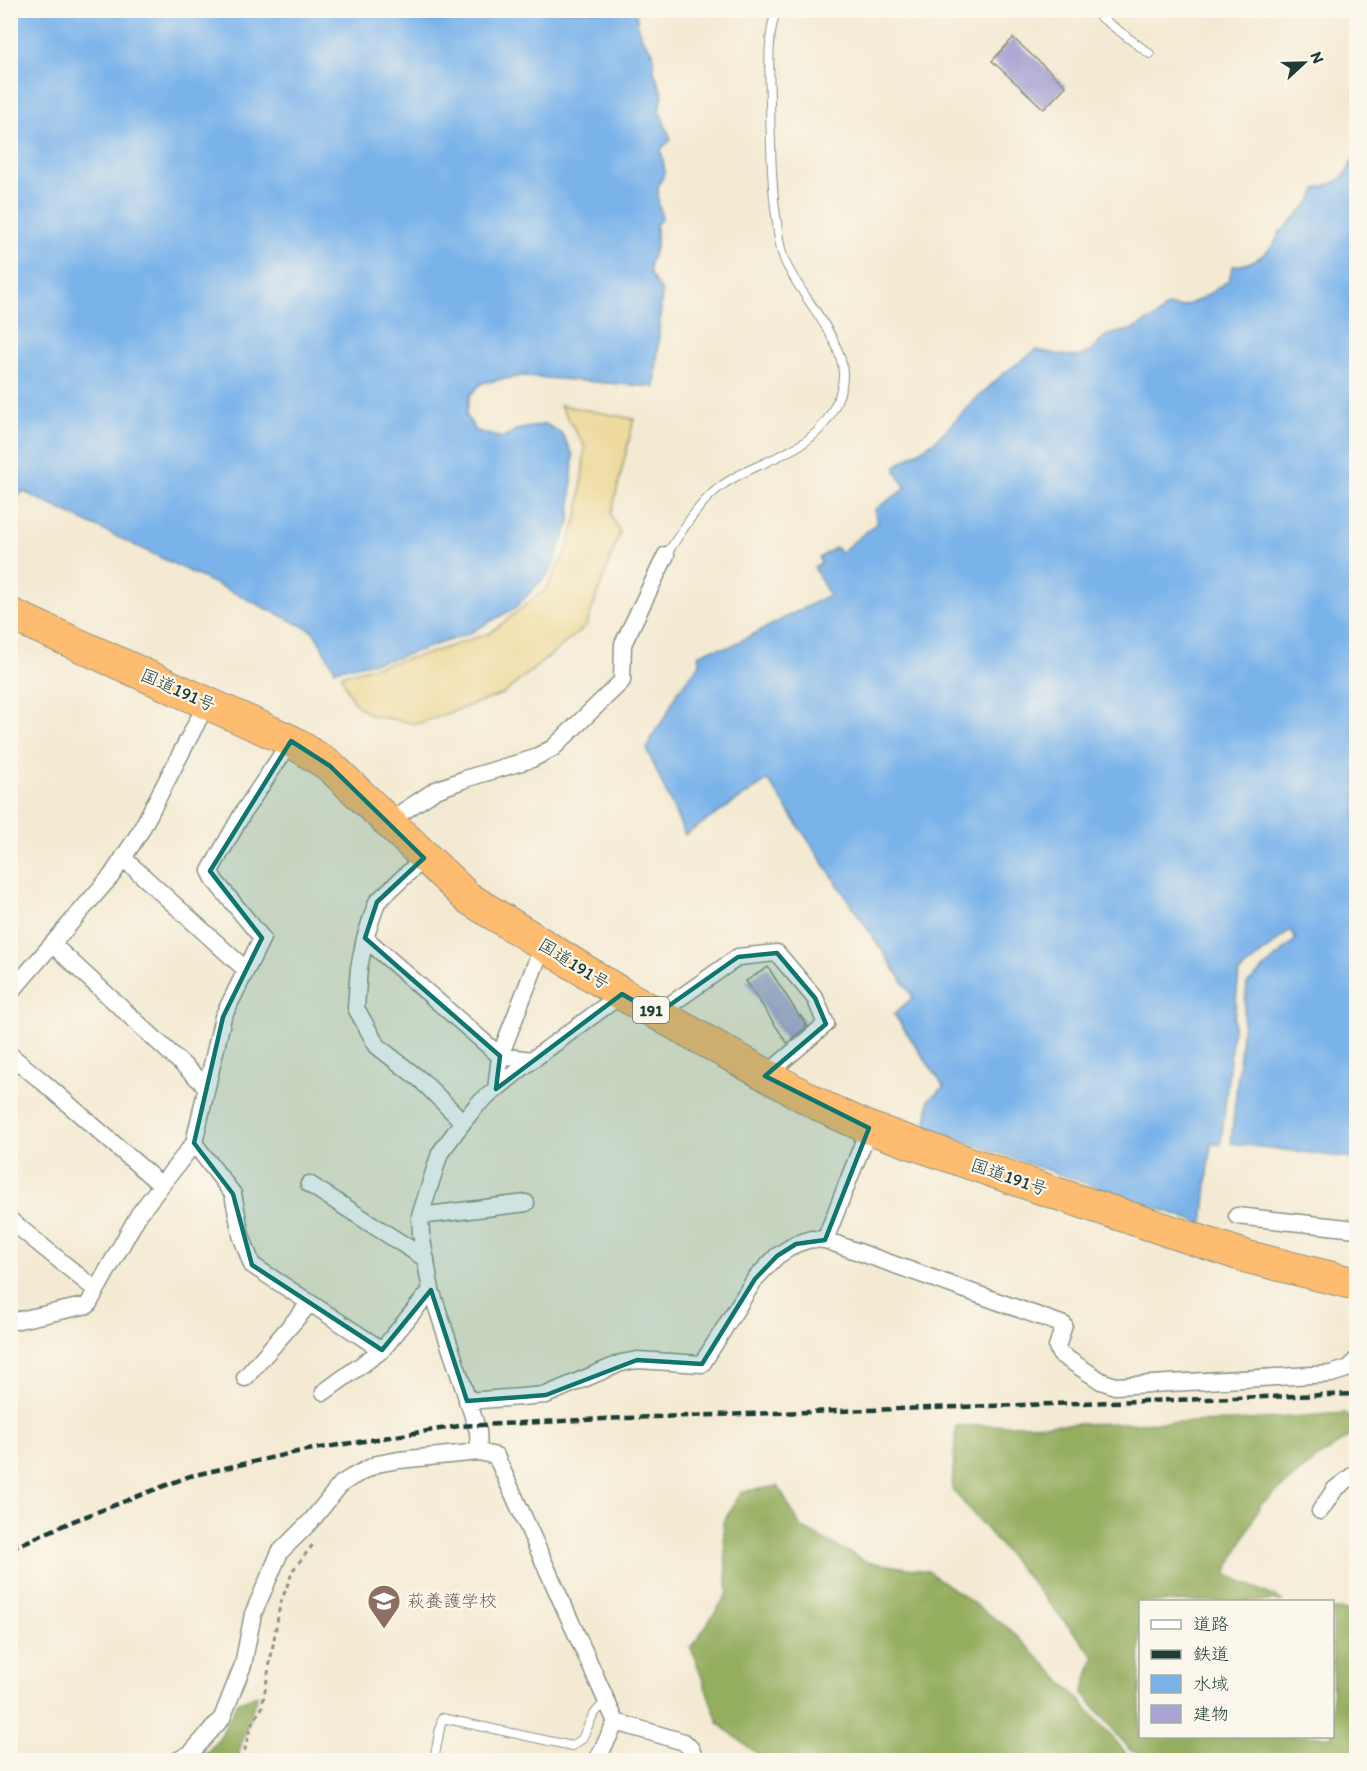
<svg xmlns="http://www.w3.org/2000/svg" width="1367" height="1771" font-family="Itim,'Klee One',sans-serif">
<style>
.forest{fill:#94ad5f;stroke:#5a754a;stroke-width:1.5}
.sand{fill:#eeda9e;stroke:#868c69;stroke-width:1.5}
.water{fill:#7ab3ea;stroke:#4c788f;stroke-width:1.5}
.building{fill:#a9a3d2}
.lines{fill:none;stroke-linecap:round;stroke-linejoin:round}
.lane-casing{stroke:#8a9484;stroke-width:10}
.street-casing{stroke:#8a9484;stroke-width:19}
.highway-casing{stroke:#8a9484;stroke-width:34}
.path{stroke:#8a9484;stroke-width:3;stroke-dasharray:4.5 4.5;stroke-linecap:butt}
.lane{stroke:#fff;stroke-width:8}
.street{stroke:#fff;stroke-width:16}
.highway{stroke:#febc70;stroke-width:32}
.rail{stroke:#1f3d34;stroke-width:4.5;stroke-dasharray:9 4.5;stroke-linecap:butt}
.marked{fill:#0f766e;fill-opacity:0.2;stroke:#0f766e;stroke-width:4.5;stroke-linejoin:round}
.labels{text-anchor:middle;stroke-width:4.5;stroke-linejoin:round;paint-order:stroke}
.shield{fill:#fbf7ec;stroke:#61756b;stroke-width:1.5}
.shield-label{font-size:16px;font-weight:bold;fill:#1f3d34}
.street-label{font-size:18px;fill:#1f3d34;stroke:#fbf7ec}
.education-label{font-size:18px;fill:#785e54;stroke:#fbf7ec;text-anchor:start}
</style>
<rect width="100%" height="100%" fill="#fbf7ec"/>
<filter id="ink" filterUnits="userSpaceOnUse"><feTurbulence type="fractalNoise" baseFrequency=".0167" numOctaves="2"/><feDisplacementMap in="SourceGraphic" scale="12" xChannelSelector="R" yChannelSelector="G"/><feConvolveMatrix kernelMatrix="1 2 1 2 8 2 1 2 1" color-interpolation-filters="sRGB"/></filter>
<filter id="wash" filterUnits="userSpaceOnUse"><feTurbulence type="fractalNoise" baseFrequency=".008" numOctaves="4" result="noise"/><feDisplacementMap in="SourceGraphic" scale="24" xChannelSelector="R" yChannelSelector="G"/><feGaussianBlur stdDeviation="1.35" result="paint"/><feColorMatrix in="noise" values="0 0 0 0 0 0 0 0 0 0 0 0 0 0 0 0 0 1.4 0 .05"/><feComposite in="paint" operator="in"/></filter>
<g filter="url(#wash)">
<rect width="100%" height="100%" fill="#f4ead3"/>
<!-- forest -->
<path class="forest" d="M 1345,1413 L 1356,1421 L 1356,1431 L 1313,1462 L 1260,1505 L 1226,1574 L 1283,1601 L 1140,1602 L 1140,1736 L 1332,1736 L 1333,1610 L 1356,1610 L 1356,1760 L 1162,1760 L 1131,1751 L 1083,1693 L 1094,1656 L 952,1489 L 956,1426 L 1235,1421 Z
M 778,1486 L 801,1527 L 867,1562 L 928,1571 L 1011,1630 L 1076,1696 L 1125,1752 L 1128,1760 L 765,1760 L 719,1724 L 691,1648 L 728,1593 L 723,1523 L 741,1492 Z
M 257,1695 L 239,1752 L 239,1760 L 200,1760 L 219,1739 L 237,1703 Z"/>
<!-- sand -->
<path class="sand" d="M 560,405 L 634,419 L 611,515 L 620,532 L 586,626 L 503,694 L 417,724 L 370,715 L 353,702 L 341,675 L 427,654 L 490,633 L 546,589 L 567,550 L 579,510 L 585,447 Z"/>
<!-- water -->
<path class="water" d="M 11,10 L 636,11 C 638,29 639,38 653,52 L 654,71 L 663,95 L 659,109 L 671,140 L 661,149 L 665,172 L 658,187 L 658,201 L 662,218 L 656,225 L 656,248 L 650,262 L 650,274 L 662,292 L 655,387 L 522,376 L 482,383 L 470,395 L 466,415 L 476,431 L 503,438 L 516,430 L 546,424 L 562,434 L 573,455 L 570,522 L 550,572 L 515,608 L 468,634 L 396,658 L 335,670 L 313,631 L 22,491 L 11,508 Z
M 1356,152 L 1356,1159 L 1231,1143 L 1247,984 L 1296,939 L 1290,930 L 1239,973 L 1221,1144 L 1211,1144 L 1203,1224 L 926,1128 L 929,1099 L 944,1087 L 894,1014 L 913,997 L 768,780 L 685,835 L 647,750 L 651,737 L 666,716 L 677,692 L 700,664 L 698,655 L 712,649 L 729,647 L 829,595 L 814,567 L 821,563 L 819,558 L 836,547 L 840,553 L 878,522 L 874,510 L 906,488 L 896,472 L 896,466 L 936,440 L 976,399 L 1004,373 L 1036,350 L 1056,354 L 1078,357 L 1091,351 L 1107,335 L 1131,330 L 1156,317 L 1167,306 L 1182,307 L 1201,299 L 1229,280 L 1233,266 C 1253,265 1275,251 1280,231 L 1283,230 L 1311,201 L 1316,189 C 1344,180 1345,179 1356,152 Z"/>
<g id="blocks">
<!-- building -->
<path class="building" d="M 1013,38 L 1066,86 L 1044,109 L 992,61 Z
M 768,967 L 800,1017 L 801,1016 L 807,1026 L 787,1043 L 746,981 Z"/>
</g>
</g>
<g filter="url(#ink)">
<use href="#blocks" fill-opacity="0" stroke="#8a9484" stroke-width="1.5"/>
<g class="lines">
<!-- lane casing -->
<g class="lane-casing">
<path id="lane" d="M 1091,10 L 1150,54
M 666,555 C 681,533 695,508 716,490 C 756,457 816,457 837,401 C 840,394 843,383 843,375 C 844,338 798,294 784,259 C 780,248 778,235 777,223 C 771,184 771,144 770,105 C 770,79 766,33 777,10
M 434,1760 L 442,1718 L 572,1746 L 582,1739 L 593,1715 L 606,1701"/>
</g>
<!-- street casing -->
<g class="street-casing">
<path id="street" d="M 389,821 L 436,790 L 468,778 L 532,759 L 553,748 L 622,681 L 623,644 L 666,555
M 123,858 L 246,970
M 424,858 L 377,902 L 365,938 L 359,968 L 356,1008 L 377,1046 L 422,1081 L 463,1122
M 365,938 L 500,1056 L 496,1089
M 52,944 L 207,1087
M 10,993 L 112,875 L 140,832 L 207,703
M 657,1014 L 738,957 L 777,953 L 815,998 L 826,1024 L 765,1076
M 10,1055 L 43,1082 L 161,1185
M 532,1060 L 500,1056 L 543,945
M 194,1143 L 233,1194 L 241,1235 L 252,1265 L 382,1350 L 431,1290
M 309,1184 L 426,1259
M 420,1216 L 526,1203
M 1237,1216 L 1356,1229
M 10,1220 L 96,1290
M 825,1240 L 1064,1325 L 1057,1347 L 1060,1354 L 1101,1381 L 1115,1386 L 1331,1374 L 1350,1368 L 1356,1360
M 10,1322 L 88,1305 L 139,1214 L 194,1143 L 223,1017 L 262,938 L 215,881 L 210,871 L 244,811 L 291,741
M 245,1378 L 310,1303
M 324,1392 L 382,1350
M 467,1401 L 546,1395 L 621,1363 L 637,1360 L 702,1364 L 755,1279 L 777,1256 L 796,1244 L 811,1239 L 825,1240 L 869,1128
M 479,1452 L 478,1431 L 431,1290 L 421,1234 L 420,1216 L 440,1153 L 463,1122 L 478,1104 L 532,1060 L 622,994
M 1320,1511 L 1335,1489 L 1356,1473
M 178,1760 L 191,1753 L 222,1718 L 243,1665 L 253,1614 L 280,1552 L 312,1520 L 341,1484 L 352,1477 L 377,1464 L 399,1460 L 479,1452 L 496,1456 L 616,1722 L 684,1742 L 691,1749 L 695,1760
M 597,1760 L 616,1722"/>
</g>
<!-- highway casing -->
<g class="highway-casing">
<path id="highway" d="M 10,614 L 291,741 L 330,766 L 468,898 L 622,994 L 825,1108 L 869,1128 L 1052,1192 L 1248,1257 L 1356,1284"/>
</g>
<!-- path -->
<path class="path" d="M 244,1760 L 244,1753 L 251,1725 L 262,1708 L 280,1605 L 293,1570 L 315,1542"/>
<!-- lane -->
<use href="#lane" class="lane"/>
<!-- street -->
<use href="#street" class="street"/>
<!-- highway -->
<use href="#highway" class="highway"/>
<!-- rail -->
<path class="rail" d="M 10,1549 L 71,1522 L 190,1476 L 301,1451 L 459,1426 L 624,1418 L 1356,1394"/>
</g>
</g>
<!-- marked area -->
<path class="marked" d="M 291,741 L 330,766 L 424,858 L 377,902 L 365,938 L 500,1056 L 496,1089 L 622,994 L 657,1014 L 738,957 L 777,953 L 815,998 L 826,1024 L 765,1076 L 869,1128 L 825,1240 L 796,1244 L 777,1256 L 755,1279 L 702,1364 L 637,1360 L 546,1395 L 467,1401 L 431,1290 L 382,1350 L 252,1265 L 233,1194 L 194,1143 L 223,1017 L 262,938 L 210,871 Z"/>
<!-- icons -->
<defs>
<g id="school-pin" transform="scale(1.725)"><path d="M0 17L-7.5 6A9.5 9.5 0 1 1 7.5 6Z" fill="#8d6e63" stroke="#fbf7ec"/><path d="M0-5L7-2L0 1L-7-2ZM-4 1L0 2.5L4 1V4Q0 6-4 4Z" fill="#fff"/></g>
</defs>
<g fill-rule="evenodd">
<use href="#school-pin" x="384" y="1601"/>
</g>
<g class="labels">
<!-- shield labels -->
<rect class="shield" x="633" y="997" width="36" height="26" rx="4.5"/>
<g class="shield-label">
<text x="651" y="1016">191</text>
</g>
<!-- street labels -->
<g class="street-label">
<text transform="translate(178 690) rotate(24)" y="6">国道191号</text>
<text transform="translate(574 964) rotate(32)" y="6">国道191号</text>
<text transform="translate(1009 1177) rotate(19)" y="6">国道191号</text>
</g>
<!-- education labels -->
<g class="education-label">
<text x="407" y="1607">萩養護学校</text>
</g>
</g>
<!-- margin -->
<rect width="1367" height="1771" fill="none" stroke="#fbf7ec" stroke-width="36"/>
<!-- legend -->
<rect x="1139" y="1600" width="195" height="138" fill="#fbf7ec" stroke="#a3ada2" stroke-width="1.5"/>
<rect x="1151" y="1620" width="30" height="9" fill="#ffffff" stroke="#a3ada2" stroke-width="1.5"/>
<text x="1193" y="1630" font-size="18" fill="#1f3d34">道路</text>
<rect x="1151" y="1650" width="30" height="9" fill="#1f3d34" stroke="#a3ada2" stroke-width="1.5"/>
<text x="1193" y="1660" font-size="18" fill="#1f3d34">鉄道</text>
<rect x="1151" y="1675" width="30" height="18" fill="#7ab3ea" stroke="#a3ada2" stroke-width="1.5"/>
<text x="1193" y="1690" font-size="18" fill="#1f3d34">水域</text>
<rect x="1151" y="1705" width="30" height="18" fill="#a9a3d2" stroke="#a3ada2" stroke-width="1.5"/>
<text x="1193" y="1720" font-size="18" fill="#1f3d34">建物</text>
<!-- north arrow -->
<g transform="translate(1304 63) rotate(68)" stroke="#fbf7ec" stroke-width="4.5" paint-order="stroke">
<path d="M0-4.5L10 22L0 15L-10 22Z" fill="#1f3d34"/>
<text y="-9" font-size="16" font-weight="bold" text-anchor="middle" fill="#1f3d34">N</text>
</g>
</svg>
